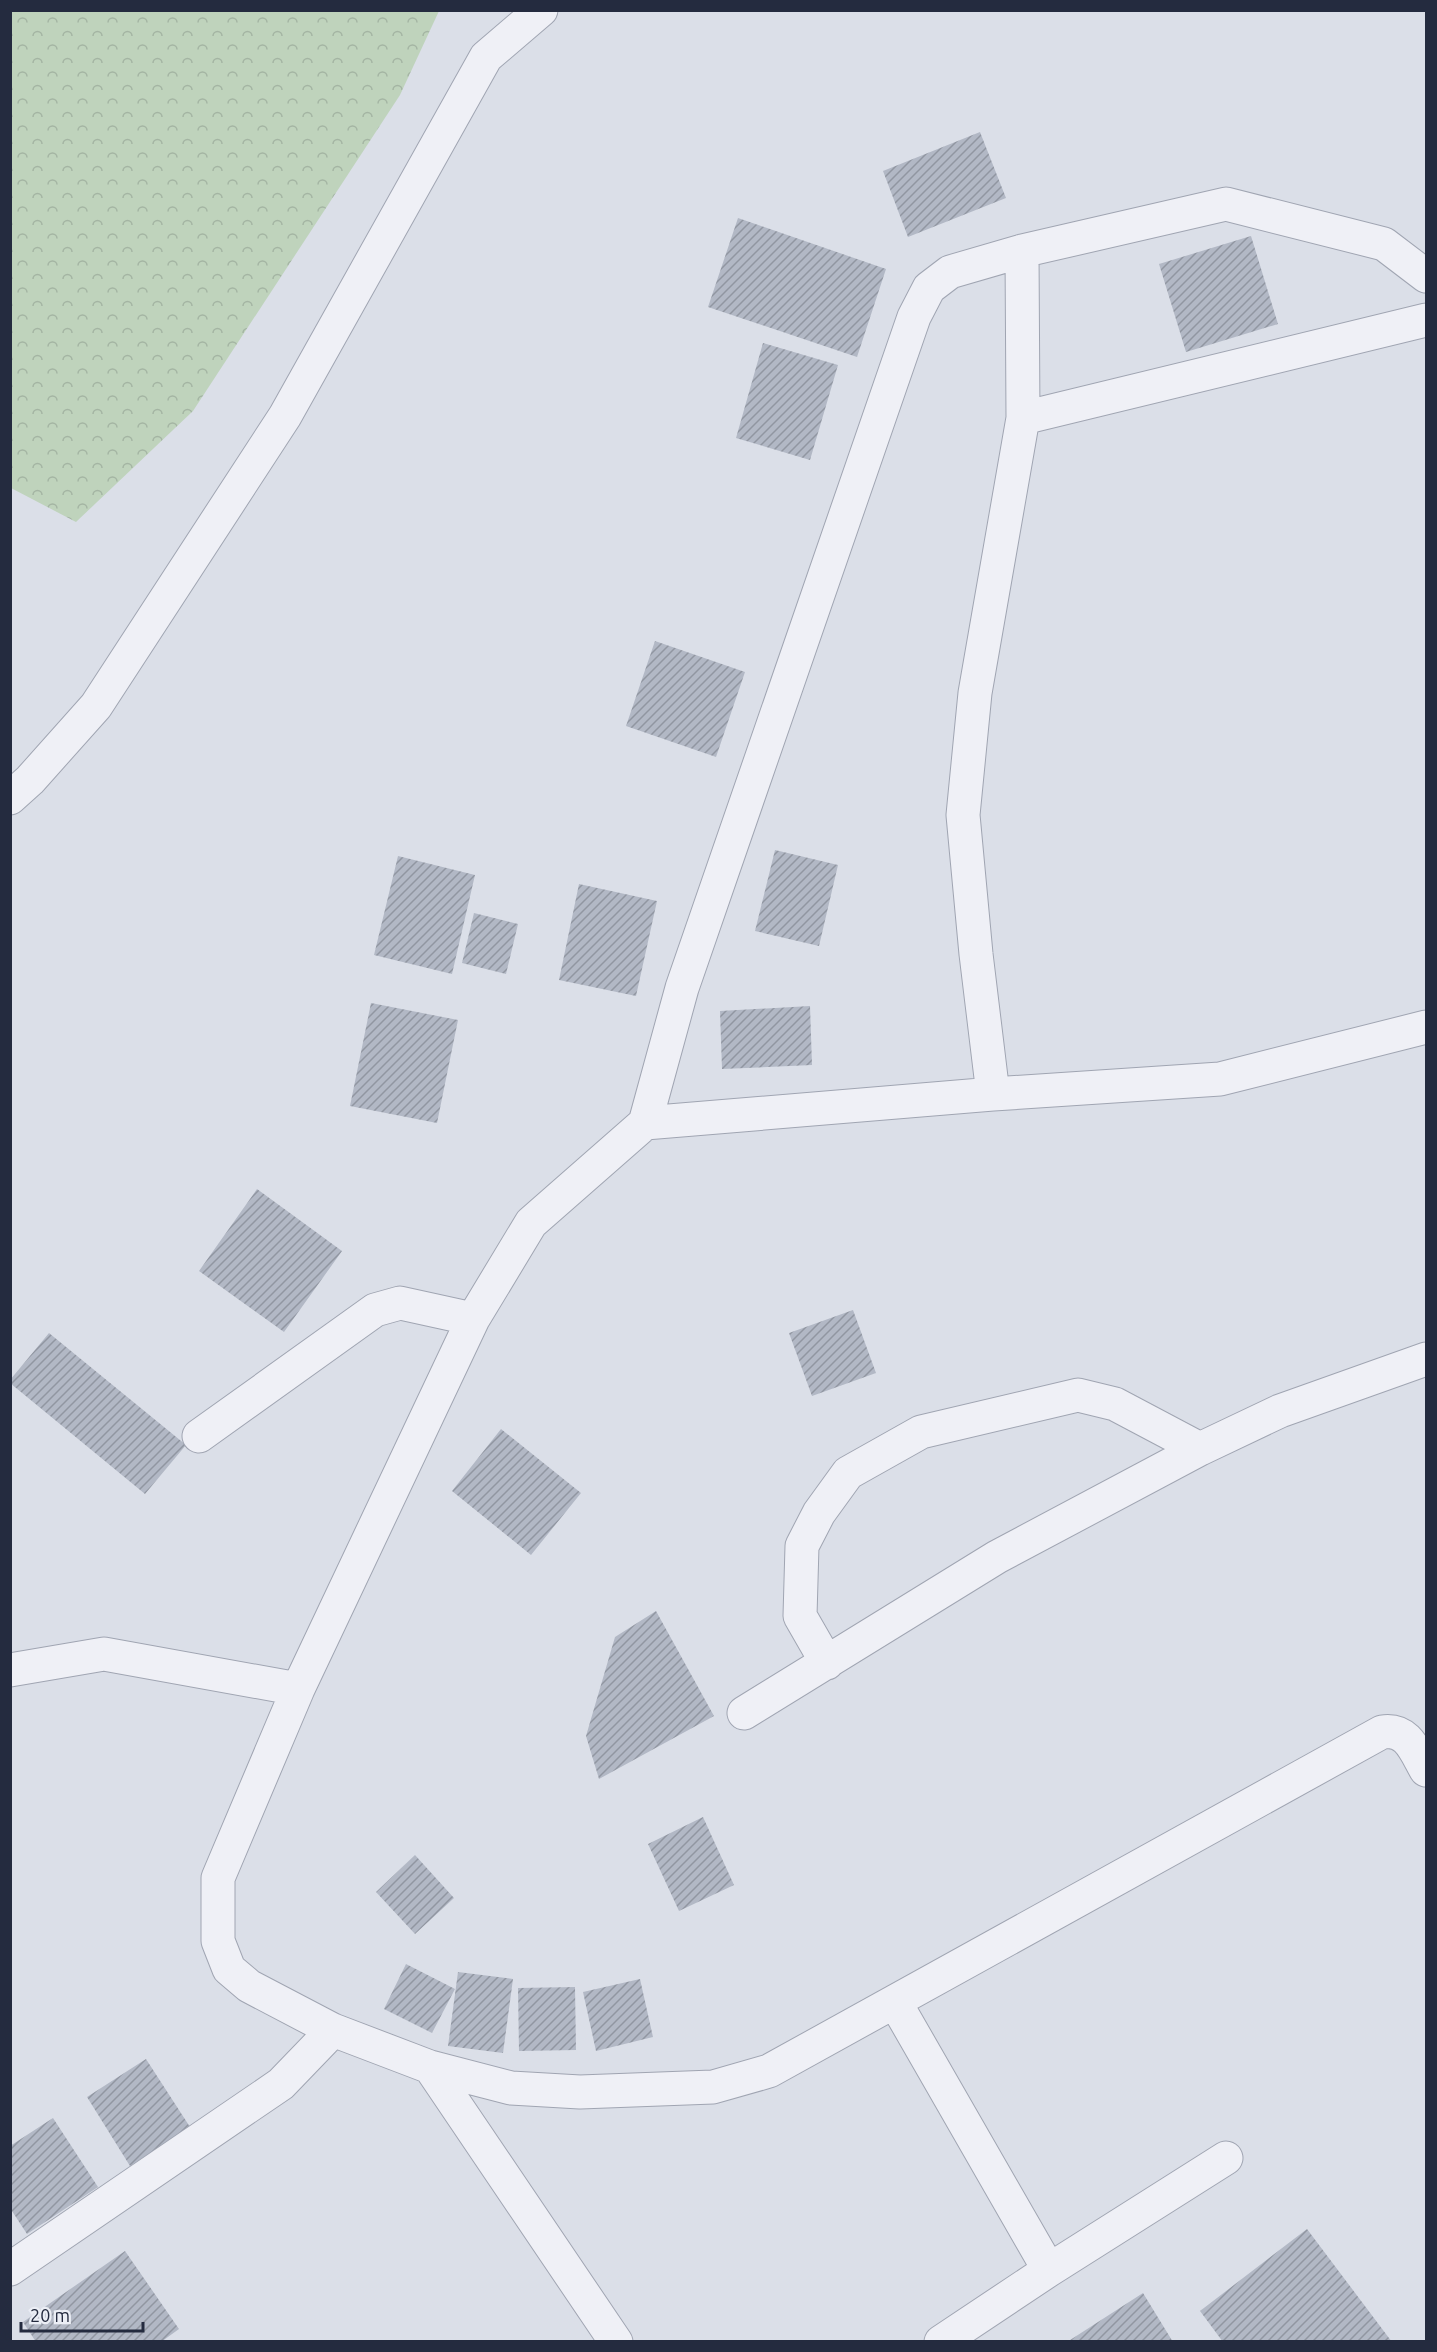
<svg xmlns="http://www.w3.org/2000/svg" width="1437" height="2352" font-family="Ubuntu,sans-serif">
<style>
.forest{fill:url(#forest-crowns)}
.building{fill:url(#building-hatch)}
.lines{fill:none;stroke-linecap:round;stroke-linejoin:round}
.minor-casing{stroke:#a0a5b2;stroke-width:35}
.minor{stroke:#eff0f6;stroke-width:33}
</style>
<defs>
<pattern id="forest-crowns" width="20" height="18" patternUnits="userSpaceOnUse" patternTransform="scale(1.5)"><rect width="20" height="18" fill="#bfd3bc"/><path d="M2 6a3 3 0 1 1 6 0M12 15a3 3 0 1 1 6 0" fill="none" stroke="#a4b5a3"/></pattern>
<pattern id="building-hatch" width="6" height="6" patternUnits="userSpaceOnUse" patternTransform="scale(1.5)"><rect width="6" height="6" fill="#b2b8c5"/><path d="M-1 1l2-2M0 6l6-6M5 7l2-2" fill="none" stroke="#9196a1"/></pattern>
</defs>
<rect width="100%" height="100%" fill="#dbdfe8"/>
<!-- forest -->
<path class="forest" d="M 10,11 L 439,11 L 400,95 L 193,411 L 76,522 L 11,488 Z"/>
<!-- building -->
<path class="building" d="M 980,132 L 1006,198 L 908,237 L 883,171 Z
M 738,218 L 886,269 L 857,357 L 708,307 Z
M 1251,236 L 1278,324 L 1186,352 L 1159,264 Z
M 763,343 L 838,365 L 810,460 L 736,438 Z
M 655,641 L 745,672 L 716,757 L 626,726 Z
M 775,850 L 838,865 L 819,946 L 755,931 Z
M 398,856 L 475,875 L 452,974 L 374,955 Z
M 579,884 L 657,901 L 636,996 L 559,980 Z
M 474,913 L 518,924 L 506,974 L 462,963 Z
M 371,1003 L 458,1020 L 437,1123 L 350,1106 Z
M 810,1006 L 812,1065 L 722,1069 L 720,1011 Z
M 257,1189 L 342,1251 L 284,1332 L 199,1271 Z
M 853,1310 L 876,1373 L 812,1396 L 789,1333 Z
M 49,1333 L 186,1445 L 145,1494 L 10,1383 L 10,1380 Z
M 501,1429 L 581,1493 L 531,1555 L 452,1491 Z
M 656,1611 L 714,1716 L 599,1779 L 586,1736 L 615,1637 Z
M 703,1817 L 734,1885 L 679,1911 L 648,1844 Z
M 415,1855 L 454,1898 L 415,1934 L 376,1892 Z
M 406,1964 L 455,1989 L 432,2033 L 384,2009 Z
M 458,1972 L 513,1979 L 503,2053 L 448,2046 Z
M 640,1979 L 653,2037 L 596,2051 L 583,1992 Z
M 575,1987 L 576,2050 L 519,2051 L 518,1988 Z
M 146,2059 L 190,2127 L 130,2166 L 87,2097 Z
M 53,2118 L 98,2187 L 27,2234 L 10,2208 L 10,2146 Z
M 1307,2229 L 1392,2342 L 1223,2342 L 1200,2311 Z
M 125,2251 L 179,2329 L 161,2342 L 36,2342 L 23,2322 Z
M 1143,2293 L 1173,2342 L 1067,2342 Z"/>
<g class="lines">
<!-- minor casing -->
<g class="minor-casing">
<path id="minor" d="M 1023,418 L 1426,320
M 10,798 L 30,780 L 96,706 L 285,416 L 486,57 L 541,10
M 1426,1027 L 1220,1079 L 993,1094 L 645,1123 L 531,1223 L 473,1319 L 298,1689 L 218,1878 L 218,1941 L 229,1969 L 249,1986 L 333,2030 L 430,2067 L 511,2088 L 580,2092 L 713,2087 L 769,2071 L 1382,1732 C 1408,1728 1415,1751 1426,1770
M 993,1094 L 976,954 L 963,815 L 975,693 L 1023,418 L 1022,251
M 645,1123 L 682,988 L 914,317 L 929,288 L 950,272 L 1022,251 L 1226,204 L 1384,244 L 1426,276
M 199,1436 L 375,1310 L 400,1303 L 473,1319
M 827,1663 L 800,1616 L 802,1546 L 819,1513 L 848,1473 L 921,1432 L 1078,1395 L 1115,1404 L 1200,1449
M 10,1670 L 104,1654 L 298,1689
M 744,1713 L 997,1557 L 1200,1449 L 1280,1411 L 1426,1359
M 895,2002 L 1049,2270
M 430,2067 L 616,2342
M 10,2269 L 281,2084 L 333,2030
M 941,2342 L 1049,2270 L 1226,2158"/>
</g>
<!-- minor -->
<use href="#minor" class="minor"/>
</g>
<!-- border -->
<rect width="1437" height="2352" fill="none" stroke="#242b3f" stroke-width="24"/>
<!-- scale -->
<path d="M21 2322v9h122v-9" fill="none" stroke="#242b3f" stroke-width="3"/>
<text x="30" y="2322" font-size="18" fill="#242b3f" stroke="#ebeef5" stroke-width="4.5" paint-order="stroke">20 m</text>
</svg>
